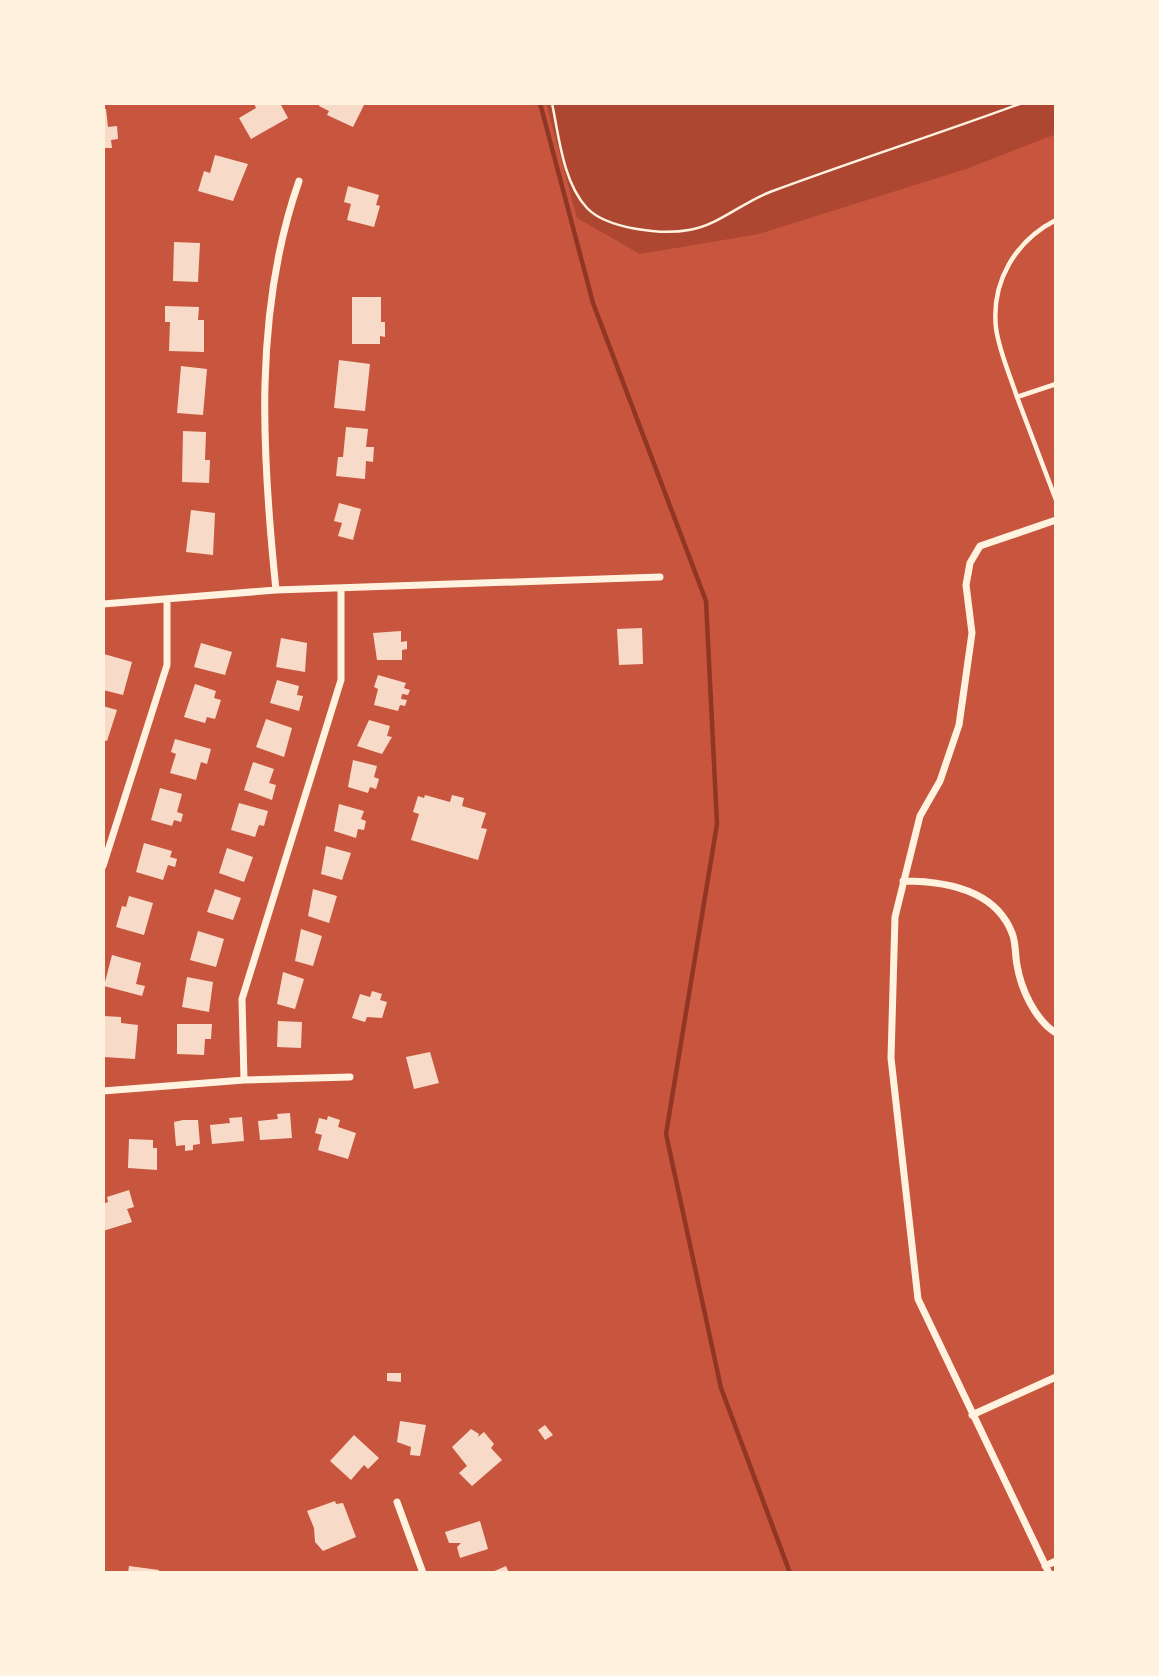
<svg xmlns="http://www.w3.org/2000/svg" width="1159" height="1676" font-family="Quicksand,sans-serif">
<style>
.green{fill:#ae4732}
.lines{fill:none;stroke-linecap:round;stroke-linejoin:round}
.stream{stroke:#8f3625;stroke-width:4.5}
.building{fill:#f7dbc8}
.path{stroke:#fff3e0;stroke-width:2.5}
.service{stroke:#fff3e0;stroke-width:4.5}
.minor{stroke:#fff3e0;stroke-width:7}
</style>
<rect width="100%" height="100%" fill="#c8553d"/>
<!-- green -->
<path class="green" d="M 546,103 L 1056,103 L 1056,134 L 966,169 L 759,234 L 640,254 L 577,218 Z"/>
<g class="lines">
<!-- stream -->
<path class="stream" d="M 540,103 L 593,303 L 706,601 L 717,824 L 666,1134 L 721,1388 L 790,1573"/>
</g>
<!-- building -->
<path class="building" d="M 254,103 L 280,103 L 288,118 L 251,139 L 239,118 L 256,108 Z
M 320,103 L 365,103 L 353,127 L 327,115 L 329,111 L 319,106 Z
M 103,109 L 106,109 L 108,127 L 117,126 L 118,139 L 111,140 L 112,148 L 103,148 Z
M 215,155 L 248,164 L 233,201 L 198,191 L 204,171 L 210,173 Z
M 348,186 L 379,195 L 376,205 L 380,206 L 374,227 L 347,220 L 351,204 L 344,202 Z
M 174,242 L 200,243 L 198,282 L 173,281 Z
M 352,297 L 381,297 L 381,322 L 385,322 L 385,337 L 380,336 L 380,344 L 352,344 Z
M 165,306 L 199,307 L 198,320 L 204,320 L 204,352 L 169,351 L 170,322 L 165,322 Z
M 339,360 L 370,364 L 365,411 L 334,408 Z
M 181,366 L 207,369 L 203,415 L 177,413 Z
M 346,427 L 368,429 L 366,447 L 374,447 L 373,462 L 366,461 L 365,479 L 336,476 L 338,457 L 343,457 Z
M 183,431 L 206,432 L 205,460 L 210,460 L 209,483 L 182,482 Z
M 339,503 L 361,509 L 353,540 L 338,536 L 342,523 L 334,521 Z
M 191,510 L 215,513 L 213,555 L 186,552 Z
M 642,628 L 643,664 L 619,665 L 617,629 Z
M 401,631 L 401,642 L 407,641 L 407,649 L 402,650 L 402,660 L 377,660 L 373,633 Z
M 281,638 L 307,643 L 305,672 L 276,667 Z
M 201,643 L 232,652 L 225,675 L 194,667 Z
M 104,654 L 132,662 L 123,695 L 103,690 Z
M 378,675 L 406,683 L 404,688 L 410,690 L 408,695 L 402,694 L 401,699 L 407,700 L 405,706 L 400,705 L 398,711 L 374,705 L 378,689 L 374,687 Z
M 277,680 L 299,686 L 297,695 L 303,696 L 299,711 L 270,703 Z
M 195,684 L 216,691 L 214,698 L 221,700 L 215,719 L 207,717 L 205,723 L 184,717 Z
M 103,706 L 117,710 L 107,741 L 103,740 Z
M 266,719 L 292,728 L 284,757 L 256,747 Z
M 369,720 L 390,726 L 387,736 L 392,737 L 382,754 L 357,746 Z
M 175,739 L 211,749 L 207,764 L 201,762 L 196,780 L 170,773 L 176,754 L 171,752 Z
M 353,760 L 377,766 L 374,777 L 379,779 L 376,789 L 370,787 L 368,793 L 348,787 Z
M 253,762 L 274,769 L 269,783 L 276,785 L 272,800 L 244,790 Z
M 160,788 L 182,794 L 177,812 L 183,814 L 181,822 L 174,820 L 172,826 L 151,820 Z
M 425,795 L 450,802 L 452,795 L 464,798 L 462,806 L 486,813 L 481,828 L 487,829 L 478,860 L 411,840 L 419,814 L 413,812 L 418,796 L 424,798 Z
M 239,803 L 268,811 L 264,826 L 259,825 L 255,837 L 231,830 Z
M 339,804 L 364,811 L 361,819 L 366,821 L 364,830 L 358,829 L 356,838 L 334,831 Z
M 144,843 L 172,851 L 170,857 L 177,859 L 175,867 L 168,865 L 163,880 L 136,872 Z
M 326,846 L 351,853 L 342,880 L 321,874 Z
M 227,848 L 253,857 L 244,882 L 219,873 Z
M 215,889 L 241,898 L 233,920 L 207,912 Z
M 313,889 L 337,896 L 329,923 L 308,916 Z
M 129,896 L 153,903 L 144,935 L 116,927 L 122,906 L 126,907 Z
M 301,929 L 322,936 L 313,966 L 295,961 Z
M 198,931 L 224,939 L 216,967 L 190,960 Z
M 112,955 L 141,963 L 136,984 L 145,986 L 142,996 L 104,986 Z
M 283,972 L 304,979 L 295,1009 L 277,1004 Z
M 187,977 L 213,982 L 209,1012 L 182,1007 Z
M 372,991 L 382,994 L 380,1000 L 387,1002 L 382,1018 L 367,1017 L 365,1022 L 352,1018 L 360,994 L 370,997 Z
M 103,1016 L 121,1017 L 121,1023 L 138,1025 L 135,1059 L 104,1057 Z
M 278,1021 L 302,1022 L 301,1048 L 277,1047 Z
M 177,1024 L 212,1024 L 211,1039 L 205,1039 L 204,1055 L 177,1054 Z
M 430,1052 L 439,1083 L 414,1089 L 406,1057 Z
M 290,1113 L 292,1138 L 260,1140 L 258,1121 L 278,1119 L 277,1114 Z
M 328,1116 L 340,1120 L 338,1127 L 356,1133 L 348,1159 L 318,1150 L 322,1135 L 315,1133 L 319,1118 L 327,1120 Z
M 242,1117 L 244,1141 L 212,1144 L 210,1125 L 230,1123 L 229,1118 Z
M 183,1120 L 198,1120 L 200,1144 L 193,1145 L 193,1150 L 185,1151 L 185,1145 L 176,1146 L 174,1122 Z
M 129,1139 L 153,1140 L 153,1148 L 157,1148 L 157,1170 L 128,1168 Z
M 129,1190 L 134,1207 L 127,1209 L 132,1222 L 103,1231 L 103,1204 L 108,1202 L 107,1197 Z
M 387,1373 L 401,1373 L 401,1382 L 387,1381 Z
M 400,1421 L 426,1425 L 420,1456 L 410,1455 L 411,1447 L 397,1442 Z
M 545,1425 L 553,1435 L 545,1440 L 538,1430 Z
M 471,1429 L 479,1434 L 478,1437 L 484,1432 L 494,1444 L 491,1448 L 502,1460 L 472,1486 L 459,1473 L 467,1466 L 452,1447 Z
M 354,1435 L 379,1458 L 368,1469 L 364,1465 L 351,1480 L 330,1461 Z
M 335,1501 L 336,1504 L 343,1503 L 356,1537 L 323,1551 L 315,1542 L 314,1528 L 307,1511 Z
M 480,1521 L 488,1549 L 460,1558 L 457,1547 L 461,1543 L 449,1543 L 445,1532 Z
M 129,1566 L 159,1570 L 158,1573 L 128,1573 Z
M 506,1566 L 509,1573 L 490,1573 Z"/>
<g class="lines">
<!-- path -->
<path class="path" d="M 552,103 C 559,137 563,182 587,208 C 607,229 662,235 689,230 C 719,225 741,203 770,192 C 853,161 938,134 1022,103"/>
<!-- service -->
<path class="service" d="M 1056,384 L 1017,397 L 1056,500
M 1017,397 C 1010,375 999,351 996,328 C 991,282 1015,241 1056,220"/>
<!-- minor -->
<path class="minor" d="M 276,590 C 262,454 253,312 299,181
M 103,604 L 276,590 L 660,577
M 103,866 L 167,665 L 167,599
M 903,881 C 944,881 995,889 1012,933 C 1016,942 1015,955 1017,965 C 1021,989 1035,1020 1056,1033
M 244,1080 L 242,999 L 341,680 L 341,588
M 103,1091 L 244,1080 L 350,1077
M 972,1415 L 1056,1377
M 397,1502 L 423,1573
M 1045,1566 L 1056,1561
M 1049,1573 L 918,1299 L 891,1058 L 895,917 L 920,816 L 940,781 L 959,725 L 972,633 L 966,585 L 970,563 L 980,546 L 1056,520"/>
</g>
<!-- border -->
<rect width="1159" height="1676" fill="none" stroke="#fff3e0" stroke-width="210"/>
</svg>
